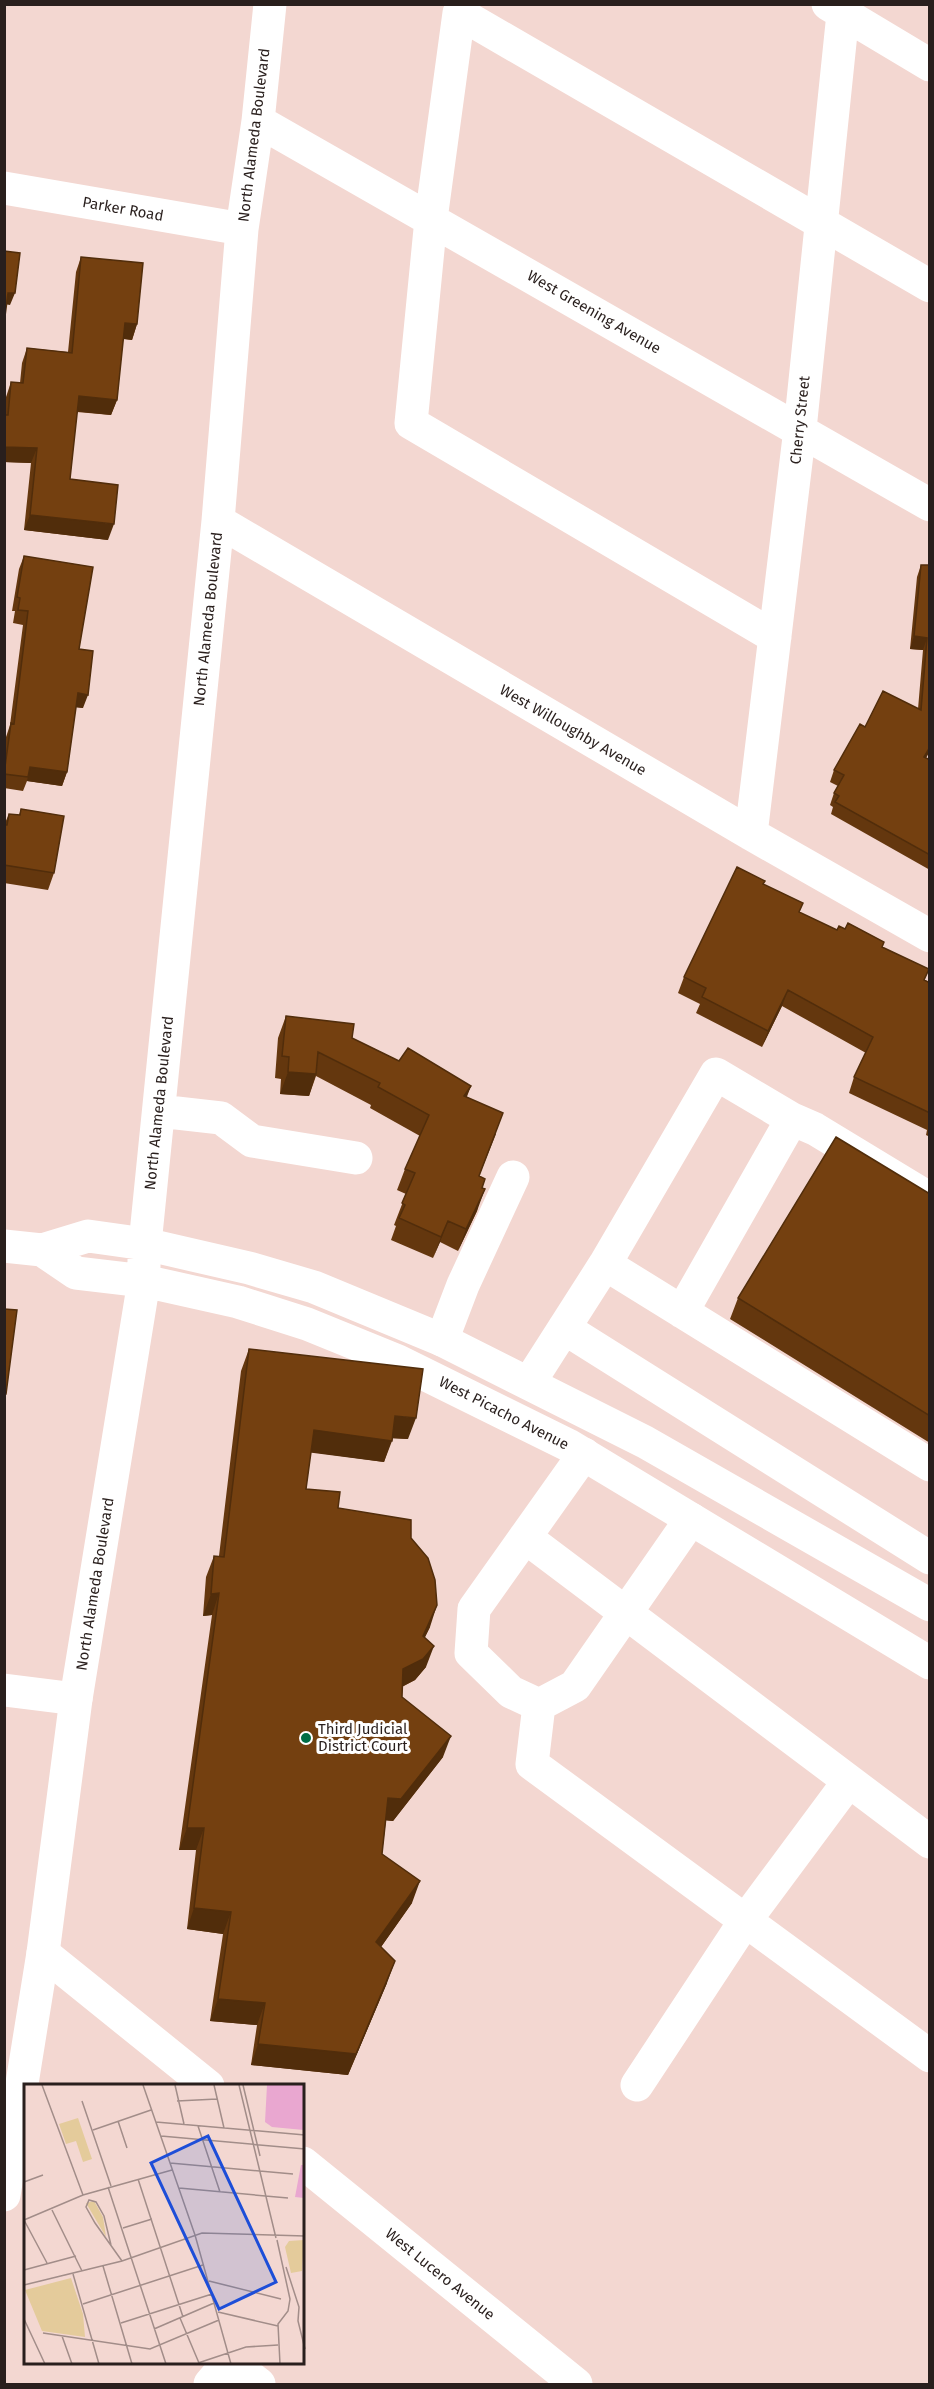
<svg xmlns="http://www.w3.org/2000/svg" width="934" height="2389" font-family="'Fira Sans',sans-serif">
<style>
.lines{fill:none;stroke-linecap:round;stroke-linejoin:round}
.minor{stroke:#fff;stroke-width:33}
.major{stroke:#fff;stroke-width:33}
.wall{fill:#64370e}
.shaded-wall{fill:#512d0b}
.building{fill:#744010;stroke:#512d0b;stroke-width:1.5}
.poi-dot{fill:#006d45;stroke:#fff;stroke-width:2}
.labels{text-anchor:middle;stroke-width:6;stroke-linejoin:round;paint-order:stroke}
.street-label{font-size:15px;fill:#291f1d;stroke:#fff}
.poi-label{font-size:15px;fill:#291f1d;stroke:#fff;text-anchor:start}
.inset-road{fill:none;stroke:#a28d89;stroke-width:1.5}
.view{fill:#1d4ed8;fill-opacity:0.15;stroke:#1d4ed8;stroke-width:3}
.inset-edge{fill:none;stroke:#291f1d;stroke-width:3}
</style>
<rect width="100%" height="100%" fill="#f3d7d1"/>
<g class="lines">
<!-- minor -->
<path class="minor" d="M 828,4 L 930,65
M 258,121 L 930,505
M 4,188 L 242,229
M 218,521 L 751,834 L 930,936
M 775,637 L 411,423 L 431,219 L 459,13 L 930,286
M 751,834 L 800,429 L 844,4
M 159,1111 L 221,1118 L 252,1141 L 356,1158
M 792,1119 L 815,1129 L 930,1199
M 145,1244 L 218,521 L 242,229 L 258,121 L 270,4
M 605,1264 L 930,1465
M 564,1328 L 930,1558
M 442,1340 L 463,1285 L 513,1177
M 529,1383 L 605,1264 L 716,1074 L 792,1119 L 682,1312
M 584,1454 L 474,1609 L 471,1653 L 511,1692 L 539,1705 L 575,1686 L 691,1519
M 525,1537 L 930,1842
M 4,1690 L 76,1699
M 539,1705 L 532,1764 L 930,2056
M 43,1953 L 208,2086
M 637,2085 L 745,1921 L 849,1781
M 303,2163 L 576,2384
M 233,2364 L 259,2384
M 210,2384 L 227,2364"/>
<!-- major -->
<path class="major" d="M 4,1246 L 42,1250 L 88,1236 L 145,1244 L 249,1268 L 314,1287 L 442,1340 L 645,1442 L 930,1605
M 42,1250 L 76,1273 L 144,1281 L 238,1302 L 307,1324 L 398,1361 L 568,1445 L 930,1663
M 4,2195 L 43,1953 L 76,1699 L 144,1281 L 144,1259"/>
</g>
<!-- wall -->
<path class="wall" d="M 81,257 L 137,324 L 132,340 L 123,339 L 117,400 L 111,415 L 77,412 L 70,479 L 108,540 L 24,530 L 31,463 L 4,462 L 4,411 L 6,397 L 11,382 L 20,383 L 22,363 L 27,348 L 68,352 L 76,272 Z
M 24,556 L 79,649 L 83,708 L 76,707 L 67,772 L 62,786 L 27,781 L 23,791 L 4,788 L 4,747 L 6,737 L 10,725 L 23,625 L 13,623 L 15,611 L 12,611 L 19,569 Z
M 921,565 L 930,565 L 926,758 L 930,760 L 930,870 L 831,814 L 833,807 L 830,805 L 834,793 L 838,786 L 830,782 L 834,770 L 865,727 L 918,709 L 923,650 L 910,649 L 917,577 Z
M 21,809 L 54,873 L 48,890 L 4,883 L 4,825 L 9,814 L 19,815 Z
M 763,884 L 800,913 L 837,930 L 845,929 L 884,942 L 882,947 L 925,980 L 930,983 L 930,1137 L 926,1135 L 927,1130 L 849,1093 L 854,1077 L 866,1053 L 782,1006 L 762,1047 L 696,1013 L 700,1004 L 678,993 L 684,977 Z
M 286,1016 L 352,1038 L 399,1061 L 471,1086 L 466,1097 L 496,1134 L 479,1176 L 482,1188 L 477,1211 L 458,1251 L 440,1242 L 433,1258 L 391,1240 L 396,1226 L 394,1225 L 406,1194 L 397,1190 L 405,1169 L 420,1136 L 370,1108 L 371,1105 L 316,1076 L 309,1096 L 280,1094 L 281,1079 L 275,1078 L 278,1038 Z
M 930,1194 L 930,1443 L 730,1319 L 738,1298 Z
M 249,1349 L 408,1439 L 392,1438 L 384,1462 L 311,1452 L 306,1489 L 338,1508 L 411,1538 L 430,1627 L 425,1637 L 426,1667 L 415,1680 L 402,1687 L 402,1697 L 443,1757 L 393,1821 L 386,1820 L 382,1854 L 412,1903 L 381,1947 L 387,1983 L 348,2075 L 251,2065 L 257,2025 L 210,2021 L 223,1934 L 187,1929 L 196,1850 L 179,1850 L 212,1615 L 203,1616 L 206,1577 L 214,1556 L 219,1556 L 241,1371 Z"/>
<!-- shaded-wall -->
<path class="shaded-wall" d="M 8,293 L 15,293 L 10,305 L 4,304 Z
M 125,323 L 137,324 L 132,340 L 119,338 Z
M 79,396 L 117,400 L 111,415 L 73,411 Z
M 4,447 L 37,448 L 31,463 L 4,462 Z
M 30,515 L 114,524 L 108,540 L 24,530 Z
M 914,636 L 927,638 L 923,650 L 910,649 Z
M 78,693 L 88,695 L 83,708 L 73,707 Z
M 930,747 L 930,751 L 920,769 L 924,757 Z
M 30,767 L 67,772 L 62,786 L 27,781 Z
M 788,990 L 782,1006 L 762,1047 L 768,1031 Z
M 288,1072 L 316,1074 L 309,1096 L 280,1094 Z
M 471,1086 L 463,1107 L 464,1096 Z
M 485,1189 L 477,1211 L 458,1251 L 466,1229 Z
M 448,1221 L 440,1242 L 433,1258 L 441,1237 Z
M 395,1416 L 416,1418 L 408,1439 L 387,1438 Z
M 314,1430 L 392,1441 L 384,1462 L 306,1452 Z
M 219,1593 L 212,1615 L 203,1616 L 211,1594 Z
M 437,1605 L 430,1627 L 415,1657 L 423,1636 Z
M 434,1646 L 426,1667 L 415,1680 L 395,1690 L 403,1669 Z
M 451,1736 L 443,1757 L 393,1821 L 380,1820 L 388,1798 Z
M 187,1828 L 204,1828 L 196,1850 L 179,1850 Z
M 420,1881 L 412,1903 L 369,1964 L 376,1942 Z
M 194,1908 L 231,1912 L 223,1934 L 187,1929 Z
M 395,1961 L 387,1983 L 348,2075 L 251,2065 L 258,2044 Z
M 218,1999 L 265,2003 L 257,2025 L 210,2021 Z"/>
<!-- building -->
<path class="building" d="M 4,251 L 20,253 L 15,293 L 8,293 L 4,324 Z
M 81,257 L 143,263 L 137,324 L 125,323 L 117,400 L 79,396 L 70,479 L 118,485 L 114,524 L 30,515 L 37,448 L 4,447 L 4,415 L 8,415 L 11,382 L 23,383 L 27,348 L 72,353 Z
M 24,556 L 93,567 L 79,649 L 93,651 L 88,695 L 78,693 L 67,772 L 30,767 L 28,777 L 4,774 L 11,723 L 14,724 L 28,611 L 18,610 L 20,598 L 17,597 Z
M 921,565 L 930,565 L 930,747 L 924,757 L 930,760 L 930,855 L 835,802 L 839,796 L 834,793 L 844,775 L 834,770 L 860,724 L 865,727 L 883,691 L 921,710 L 927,638 L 914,636 Z
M 21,809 L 64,816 L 54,873 L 4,865 L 4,825 L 7,825 L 9,814 L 20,815 Z
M 737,867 L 765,881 L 763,884 L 803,903 L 799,912 L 837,930 L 839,926 L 845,929 L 848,923 L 884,942 L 882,947 L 929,969 L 924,980 L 930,983 L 930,1113 L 854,1077 L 873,1037 L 788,990 L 768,1031 L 702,997 L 706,988 L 684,977 Z
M 286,1016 L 354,1024 L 352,1038 L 399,1061 L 408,1048 L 471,1086 L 464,1096 L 503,1113 L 479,1176 L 485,1179 L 482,1188 L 485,1189 L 466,1229 L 448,1221 L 441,1237 L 399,1218 L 405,1205 L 402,1203 L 415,1173 L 405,1169 L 429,1115 L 378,1087 L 380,1083 L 318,1052 L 316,1074 L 288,1072 L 289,1057 L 282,1056 Z
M 836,1137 L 930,1194 L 930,1416 L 738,1298 Z
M 4,1309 L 17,1310 L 6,1394 L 4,1394 Z
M 249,1349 L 423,1369 L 416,1418 L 395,1416 L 392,1441 L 314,1430 L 306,1489 L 340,1492 L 338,1508 L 411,1520 L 411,1538 L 428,1558 L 435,1580 L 437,1605 L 423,1636 L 434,1646 L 423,1659 L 403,1669 L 402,1697 L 451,1736 L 401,1799 L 388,1798 L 382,1854 L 420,1881 L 376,1942 L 395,1961 L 356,2054 L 258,2044 L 265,2003 L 218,1999 L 231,1912 L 194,1908 L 204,1828 L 187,1828 L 219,1593 L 211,1594 L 214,1556 L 224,1557 Z"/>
<!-- markers -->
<circle class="poi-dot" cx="306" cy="1738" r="6"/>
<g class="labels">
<!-- street labels -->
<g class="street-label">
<text transform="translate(254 135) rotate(-83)" y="5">North Alameda Boulevard</text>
<text transform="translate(123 209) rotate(10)" y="5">Parker Road</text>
<text transform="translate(594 312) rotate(30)" y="5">West Greening Avenue</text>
<text transform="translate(800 420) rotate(-84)" y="5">Cherry Street</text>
<text transform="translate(208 619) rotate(-84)" y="5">North Alameda Boulevard</text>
<text transform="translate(573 730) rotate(30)" y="5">West Willoughby Avenue</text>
<text transform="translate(159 1103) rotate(-84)" y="5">North Alameda Boulevard</text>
<text transform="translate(504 1413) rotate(27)" y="5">West Picacho Avenue</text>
<text transform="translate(95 1584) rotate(-81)" y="5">North Alameda Boulevard</text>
<text transform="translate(440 2274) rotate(39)" y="5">West Lucero Avenue</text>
</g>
<!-- poi labels -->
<g class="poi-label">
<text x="318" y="1734">Third Judicial<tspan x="318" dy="17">District Court</tspan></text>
</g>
</g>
<!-- overview -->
<g transform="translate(24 2084)">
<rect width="280" height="280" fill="#f3d7d1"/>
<path d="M 54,34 L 68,75 L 59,78 L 52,57 L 42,60 L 35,40 ZM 70,117 L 79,133 L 82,153 L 62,119 ZM 280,156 L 278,187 L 267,189 L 261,163 L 265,157 ZM 47,194 L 59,230 L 61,253 L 18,247 L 1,206 Z" fill="#e4cb9b"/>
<path d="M 243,1 L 280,1 L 280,46 L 248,43 L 241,38 ZM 277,81 L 280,81 L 280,114 L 271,113 Z" fill="#e9a7d0"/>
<path class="inset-road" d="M 18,1 L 59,111M 119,1 L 171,151M 151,1 L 160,40M 190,1 L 200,44M 215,1 L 252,154M 219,1 L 236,72M 58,17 L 87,102M 153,17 L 193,15M 94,37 L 103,64M 132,38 L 281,51M 174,42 L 196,108M 69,46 L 127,26M 137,52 L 281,65M 146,79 L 269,90M 114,95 L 159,233M 0,98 L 19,91M 84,103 L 142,280M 155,104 L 264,114M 28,126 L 58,187M 0,136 L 59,111 L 148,86M 0,136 L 23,179M 99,144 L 128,135M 171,151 L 207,280M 253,156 L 266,215 L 264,227 L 254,240 L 256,280M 87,161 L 80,132 L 72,118 L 65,116 L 62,123 L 71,139 L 98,177M 79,182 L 108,280M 262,183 L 275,223 L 274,237 L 281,265M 0,186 L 52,172M 49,190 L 75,280M 185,197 L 257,215M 0,201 L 98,177 L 178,149 L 281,152M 59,220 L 179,181M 194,228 L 254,242M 156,234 L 175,279M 0,235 L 21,280M 97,239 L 188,210M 130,245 L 190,219M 19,249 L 126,265 L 195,236M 38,252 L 48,280M 174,279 L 222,263 L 254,261"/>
<path class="view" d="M 184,52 L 252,198 L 195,225 L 127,79 Z"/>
<rect width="280" height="280" class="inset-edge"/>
</g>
<!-- border -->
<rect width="934" height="2389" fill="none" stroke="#291f1d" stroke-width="12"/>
</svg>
